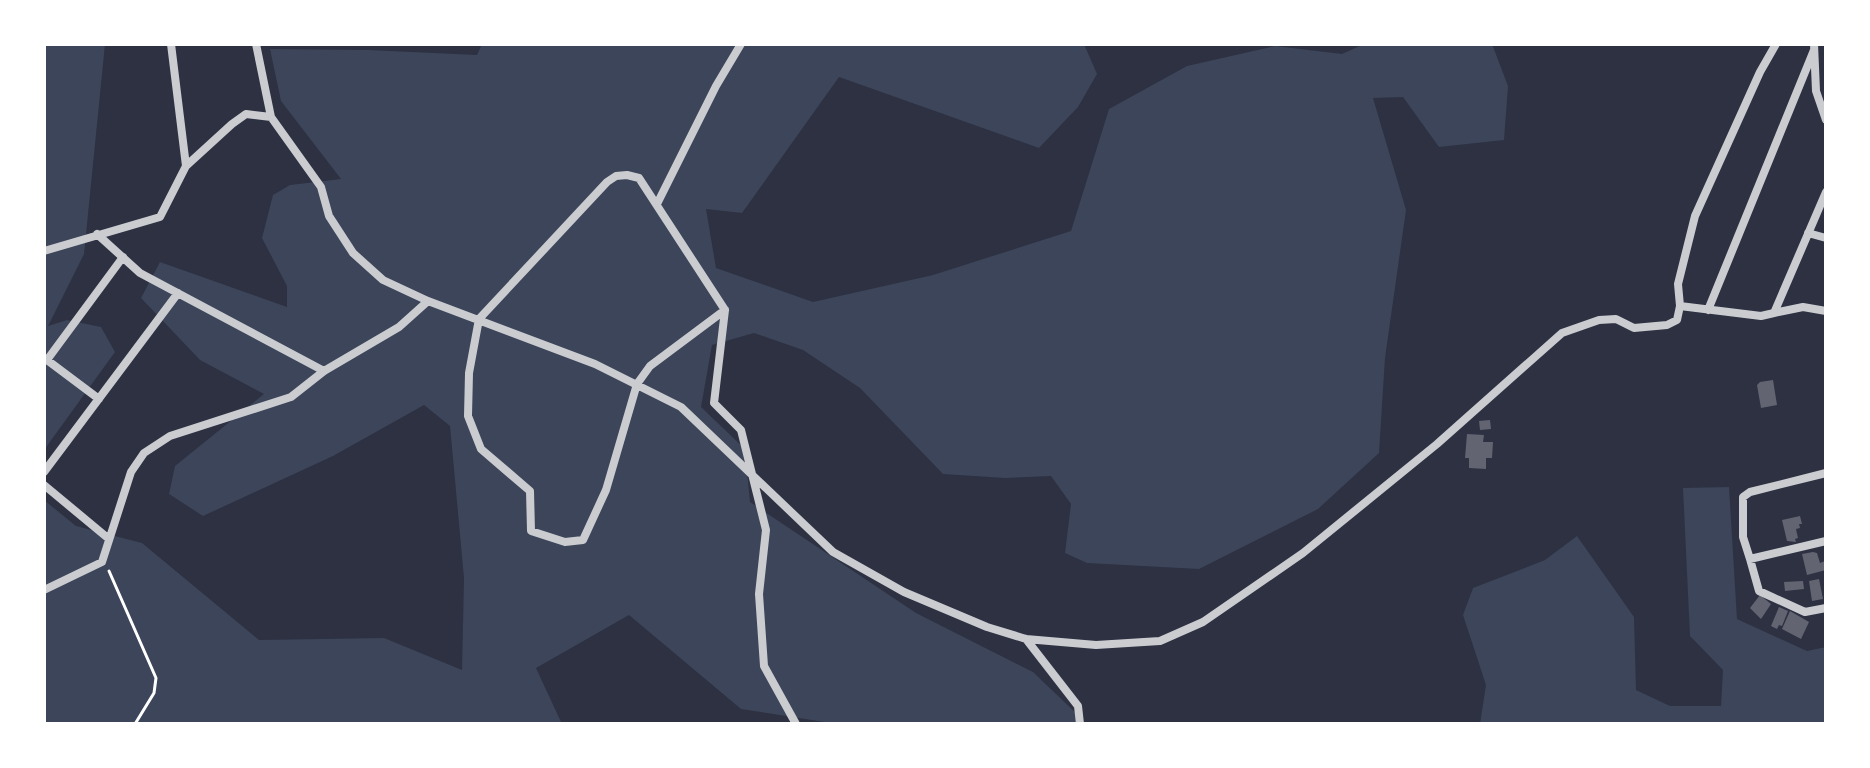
<svg xmlns="http://www.w3.org/2000/svg" width="1870" height="768" font-family="Figtree,sans-serif">
<style>
.green{fill:#3c4559}
.building{fill:#626471}
.lines{fill:none;stroke-linecap:round;stroke-linejoin:round}
.path{stroke:#fff;stroke-width:3}
.minor{stroke:#caccd0;stroke-width:8}
</style>
<rect width="100%" height="100%" fill="#2d3142"/>
<!-- green -->
<path class="green" d="M 44,44 L 105,44 L 84,254 L 48,326 L 67,320 L 101,327 L 115,352 L 44,450 Z
M 482,44 L 1084,44 L 1097,74 L 1078,107 L 1039,148 L 839,77 L 742,213 L 706,209 L 716,268 L 813,302 L 933,275 L 1071,231 L 1109,109 L 1187,66 L 1275,46 L 1342,54 L 1364,44 L 1492,44 L 1508,86 L 1504,140 L 1439,147 L 1403,97 L 1373,98 L 1406,210 L 1385,358 L 1379,453 L 1318,509 L 1199,569 L 1087,563 L 1065,553 L 1071,504 L 1051,476 L 1005,478 L 943,474 L 860,388 L 803,350 L 754,333 L 712,345 L 701,407 L 745,449 L 750,502 L 916,613 L 1033,672 L 1079,716 L 1079,724 L 837,724 L 741,709 L 629,615 L 536,668 L 562,724 L 44,724 L 44,500 L 76,526 L 142,543 L 259,640 L 384,638 L 462,670 L 464,578 L 450,426 L 424,405 L 333,456 L 203,516 L 169,494 L 175,466 L 264,394 L 200,360 L 141,298 L 160,262 L 287,307 L 287,286 L 262,238 L 273,195 L 290,185 L 341,179 L 281,101 L 270,49 L 368,50 L 477,55 Z
M 1729,487 L 1737,619 L 1807,651 L 1826,647 L 1826,724 L 1480,724 L 1486,685 L 1463,615 L 1473,588 L 1545,560 L 1577,536 L 1634,617 L 1636,690 L 1670,706 L 1721,706 L 1723,670 L 1690,636 L 1683,488 Z"/>
<!-- building -->
<path class="building" d="M 1773,380 L 1777,405 L 1761,408 L 1757,385 L 1760,382 Z
M 1490,420 L 1491,429 L 1480,430 L 1479,421 Z
M 1467,434 L 1484,435 L 1483,442 L 1493,442 L 1492,458 L 1486,458 L 1486,469 L 1469,468 L 1469,458 L 1465,458 Z
M 1800,516 L 1802,524 L 1799,524 L 1800,528 L 1796,529 L 1798,538 L 1795,539 L 1796,542 L 1787,541 L 1782,520 Z
M 1813,552 L 1817,553 L 1820,563 L 1825,561 L 1826,570 L 1807,575 L 1802,554 Z
M 1819,579 L 1823,599 L 1812,601 L 1809,581 Z
M 1803,581 L 1804,589 L 1785,591 L 1784,582 Z
M 1760,595 L 1771,604 L 1761,619 L 1750,608 Z
M 1779,607 L 1788,611 L 1782,626 L 1779,625 L 1777,629 L 1771,626 Z
M 1790,611 L 1809,622 L 1801,639 L 1782,629 Z"/>
<g class="lines">
<!-- path -->
<path class="path" d="M 109,571 L 156,678 L 154,693 L 135,724"/>
<!-- minor -->
<path class="minor" d="M 171,44 L 186,166
M 256,44 L 271,117 L 321,187 L 329,216 L 353,253 L 383,280 L 428,301 L 595,364 L 681,407 L 833,552 L 904,592 L 987,627 L 1026,639 L 1096,645 L 1160,641 L 1203,622 L 1303,553 L 1437,444 L 1562,333 L 1599,320 L 1616,319 L 1634,328 L 1667,325 L 1677,320 L 1680,306 L 1678,284 L 1695,216 L 1760,72 L 1776,44
M 1814,44 L 1816,91 L 1826,120
M 627,175 L 639,178 L 725,310 L 650,366 L 637,384 L 606,490 L 583,540 L 565,542 L 531,531 L 530,491 L 481,449 L 468,416 L 469,373 L 479,319 L 607,182 L 616,176 Z
M 657,204 L 716,86 L 741,44
M 1808,233 L 1826,238
M 97,234 L 140,273 L 324,371
M 44,251 L 160,217 L 186,166 L 232,124 L 246,114 L 271,117
M 1680,306 L 1761,316 L 1774,313 L 1826,192
M 725,310 L 714,403 L 741,430 L 766,530 L 759,594 L 764,666 L 796,724
M 1708,310 L 1814,50
M 1774,313 L 1803,307 L 1826,311
M 99,399 L 47,360 L 123,257
M 44,472 L 178,293
M 1826,473 L 1750,492 L 1743,497 L 1743,537 L 1750,559 L 1826,541
M 44,485 L 109,539
M 1750,559 L 1759,591 L 1805,612 L 1826,608
M 44,590 L 102,562 L 131,472 L 144,453 L 170,436 L 291,397 L 324,371 L 399,327 L 428,301
M 1026,639 L 1078,706 L 1080,724"/>
</g>
<!-- border -->
<rect width="1870" height="768" fill="none" stroke="#ffffff" stroke-width="92"/>
</svg>
